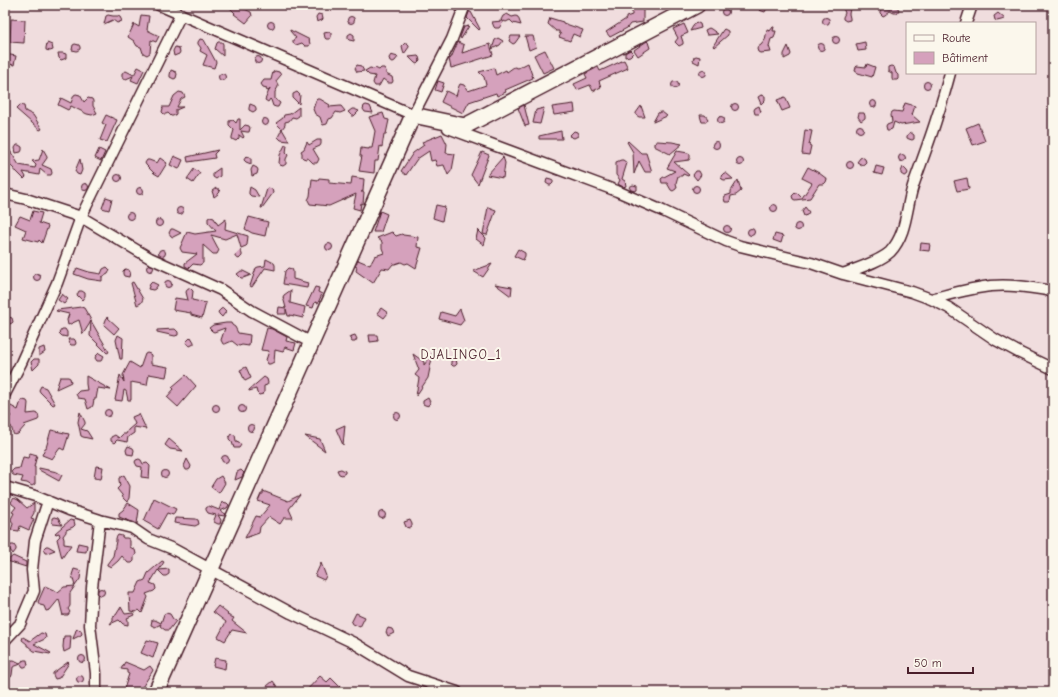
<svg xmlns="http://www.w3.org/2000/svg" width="1058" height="697" font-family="'Comic Neue',sans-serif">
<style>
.building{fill:#d5a1bc;stroke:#4a1f2b}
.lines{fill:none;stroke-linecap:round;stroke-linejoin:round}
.street-casing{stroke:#4a1f2b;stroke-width:13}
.secondary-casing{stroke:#4a1f2b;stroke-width:18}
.street{stroke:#fbf7ec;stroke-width:10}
.secondary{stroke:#fbf7ec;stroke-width:15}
.labels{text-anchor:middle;stroke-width:4;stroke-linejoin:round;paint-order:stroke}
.quarter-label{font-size:13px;letter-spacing:1px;fill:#4a1f2b;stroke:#fbf7ec}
</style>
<rect width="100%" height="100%" fill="#f0ddde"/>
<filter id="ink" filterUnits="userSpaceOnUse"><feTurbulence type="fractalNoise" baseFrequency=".025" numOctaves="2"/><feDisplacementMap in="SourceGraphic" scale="8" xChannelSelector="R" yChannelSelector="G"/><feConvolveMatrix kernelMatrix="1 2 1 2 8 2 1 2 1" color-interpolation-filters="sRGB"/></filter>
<g filter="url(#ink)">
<!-- building -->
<path class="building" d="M 227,5 L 236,5 L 251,12 L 252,16 L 246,23 L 234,14 L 235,13 Z
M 632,5 L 643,5 L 643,22 L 630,24 L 627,28 L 610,37 L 606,32 L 626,19 L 626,17 L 632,15 Z
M 763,5 L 765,5 L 767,8 L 765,12 L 759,10 L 761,6 Z
M 846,6 L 850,8 L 849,14 L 850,18 L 850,20 L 846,21 L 843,19 L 843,17 L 845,13 L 843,8 Z
M 894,6 L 898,8 L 899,10 L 897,13 L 894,13 L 890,11 L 885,15 L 883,16 L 880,13 L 880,11 L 883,8 L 891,9 Z
M721.5 12a3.5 3.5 0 1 1 7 0a3.5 3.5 0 1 1-7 0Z
M 469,12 L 471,12 L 480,29 L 479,30 L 467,18 Z
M 998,13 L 1005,19 L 997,21 L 995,20 L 994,16 Z
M 318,14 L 322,15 L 323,19 L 322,20 L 317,22 L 316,17 Z
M 507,14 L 512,17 L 516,16 L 518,17 L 521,25 L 513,23 L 510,20 L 506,22 L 504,21 L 499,28 L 495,28 L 494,27 L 492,22 L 502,21 L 501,20 L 503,16 Z
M 108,15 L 113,16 L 118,16 L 120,17 L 122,21 L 117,23 L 113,20 L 104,24 L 106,16 Z
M 141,15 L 149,16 L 147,30 L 159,36 L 156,42 L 151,40 L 150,53 L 147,55 L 143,53 L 141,47 L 137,46 L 134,41 L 128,37 L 134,24 L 139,27 Z
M347.5 20a3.5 3.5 0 1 1 7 0a3.5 3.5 0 1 1-7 0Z
M822.5 21a3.5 3.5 0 1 1 7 0a3.5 3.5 0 1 1-7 0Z
M 550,18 L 563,22 L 563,23 L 583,30 L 580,37 L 573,34 L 570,41 L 559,37 L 561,34 L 559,33 L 559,31 L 556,31 L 548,24 Z
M 11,19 L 25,20 L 24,43 L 10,42 Z
M267.5 25a3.5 3.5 0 1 1 7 0a3.5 3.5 0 1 1-7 0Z
M 696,22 L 700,24 L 701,28 L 690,31 L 695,23 Z
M 684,24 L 688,33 L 681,36 L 683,42 L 683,44 L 679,46 L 675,42 L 678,38 L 673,29 Z
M 469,26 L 461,39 L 460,37 L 464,27 Z
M 773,27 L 774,27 L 773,31 L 776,31 L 774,38 L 771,39 L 769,46 L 771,52 L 760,53 L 758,52 L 757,49 L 758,47 L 761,45 L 765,40 L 767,30 L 770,31 Z
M 709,28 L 711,29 L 718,34 L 709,35 L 707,35 L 705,30 Z
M 724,29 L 728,31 L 728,35 L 714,47 L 713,46 L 723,30 Z
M 290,30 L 310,40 L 309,40 L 310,44 L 309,46 L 305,46 L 302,43 L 296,45 L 295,45 L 293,42 L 293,40 L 296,38 L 290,31 Z
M 329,32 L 331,33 L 331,37 L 330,39 L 326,39 L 325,38 L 324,33 Z
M 351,33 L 354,35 L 354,41 L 349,40 L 348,39 L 348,35 Z
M 511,36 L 520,36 L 515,43 L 513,44 L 509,41 L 510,38 Z
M 525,36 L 533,36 L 536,47 L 529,50 Z
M832.5 40a3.5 3.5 0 1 1 7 0a3.5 3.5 0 1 1-7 0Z
M 498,38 L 503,41 L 500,45 L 492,49 L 495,40 Z
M 200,39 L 204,40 L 216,62 L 214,68 L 203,65 L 207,55 L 200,51 L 201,48 L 198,44 L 198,42 Z
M 647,41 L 648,42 L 650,48 L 638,56 L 634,50 Z
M 218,42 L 222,42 L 223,44 L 223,56 L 215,49 L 217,43 Z
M 458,42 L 464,45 L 462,53 L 490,44 L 493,55 L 458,66 L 451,68 L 449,59 L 449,58 L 451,58 Z
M 865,42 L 866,50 L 858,51 L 856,44 Z
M 47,43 L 52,45 L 53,50 L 50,51 L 46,50 L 46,48 Z
M 405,43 L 407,43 L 409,45 L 409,47 L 404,54 L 402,46 Z
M817.5 47a3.5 3.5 0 1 1 7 0a3.5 3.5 0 1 1-7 0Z
M 75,44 L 79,45 L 80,47 L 80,49 L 77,51 L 72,50 L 73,45 Z
M 788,46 L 791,54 L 790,56 L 784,59 L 784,54 Z
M 175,47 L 179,48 L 180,52 L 179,54 L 174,56 L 173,51 Z
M 545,50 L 554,68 L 543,73 L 534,55 Z
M 630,50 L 633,53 L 630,56 L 625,57 L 625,53 Z
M 58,53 L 63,53 L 66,54 L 66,58 L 64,59 L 61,60 L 59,58 Z
M 5,54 L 16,56 L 14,65 L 5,63 Z
M 391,55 L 398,57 L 395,61 L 393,62 L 390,61 L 389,58 Z
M 418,56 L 419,57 L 420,61 L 417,64 L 415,63 L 409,57 Z
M 696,56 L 700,57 L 699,64 L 693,61 L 694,57 Z
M254.5 60a3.5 3.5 0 1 1 7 0a3.5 3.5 0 1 1-7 0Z
M 624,60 L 628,68 L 599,81 L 601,87 L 593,91 L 590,85 L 577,90 L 574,84 L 587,78 L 585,74 L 598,67 L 600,71 Z
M 528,63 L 533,78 L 505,90 L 506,92 L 497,96 L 496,93 L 469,102 L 463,113 L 441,102 L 446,91 L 456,96 L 459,86 L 460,84 L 464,85 L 468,91 L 486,85 L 484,77 L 479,72 L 494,68 L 496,75 L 506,70 L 507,72 L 514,67 L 518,68 Z
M 867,64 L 875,67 L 872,77 L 858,73 L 855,71 L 856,67 L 857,66 L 866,67 Z
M 357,65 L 361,66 L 364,71 L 357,72 L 355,68 Z
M 891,66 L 894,67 L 896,73 L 898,75 L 898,79 L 897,80 L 893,80 L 892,78 L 892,73 L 888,71 L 888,67 Z
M 138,67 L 144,70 L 138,83 L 131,80 L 133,76 L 126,79 L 122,77 L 122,73 L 126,71 L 134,75 Z
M 370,68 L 374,69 L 375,68 L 379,70 L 381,68 L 384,68 L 386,71 L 386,74 L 392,77 L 393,81 L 392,83 L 388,83 L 383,79 L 379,86 L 375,86 L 373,83 L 375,76 L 369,75 L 365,71 Z
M699.5 73a3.5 3.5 0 1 1 7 0a3.5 3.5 0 1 1-7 0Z
M 171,70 L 176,72 L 177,74 L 176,78 L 174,79 L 170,77 L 170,75 Z
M 275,71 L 279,72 L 281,75 L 276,81 L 278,85 L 278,87 L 275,92 L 275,99 L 280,103 L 278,107 L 276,107 L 273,106 L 271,100 L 270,99 L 268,102 L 265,100 L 270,88 L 268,91 L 266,90 L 267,88 L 263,87 L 261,84 L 264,80 L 271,80 L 273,72 Z
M218.5 77a3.5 3.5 0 1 1 7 0a3.5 3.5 0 1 1-7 0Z
M 438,81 L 444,83 L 441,92 L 435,90 Z
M671.5 85a3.5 3.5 0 1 1 7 0a3.5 3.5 0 1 1-7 0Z
M923.5 85a3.5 3.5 0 1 1 7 0a3.5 3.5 0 1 1-7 0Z
M 179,92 L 183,93 L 185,97 L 181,99 L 177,107 L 183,107 L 176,110 L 176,114 L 173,116 L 171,116 L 168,113 L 166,114 L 164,114 L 162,112 L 163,108 L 162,107 L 169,107 L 174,96 Z
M 297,92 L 300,95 L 299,104 L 293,98 L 293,94 Z
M 76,94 L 80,95 L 84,102 L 88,98 L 92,99 L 93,101 L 93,106 L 97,113 L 92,115 L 87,114 L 71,106 L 68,110 L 58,105 L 61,98 L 71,103 L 74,95 Z
M 761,95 L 765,96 L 765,100 L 761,104 L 758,97 Z
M 785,97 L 790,108 L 782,111 L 777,100 Z
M 317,99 L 320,99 L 330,105 L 329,107 L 341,106 L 345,111 L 340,113 L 336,112 L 332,118 L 329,119 L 327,124 L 323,125 L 322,123 L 320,117 L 315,114 L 313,109 L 316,100 Z
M869.5 104a3.5 3.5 0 1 1 7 0a3.5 3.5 0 1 1-7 0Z
M 905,103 L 915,106 L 912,115 L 920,122 L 901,125 L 894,122 L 892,129 L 889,130 L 887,130 L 886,126 L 887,124 L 892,122 L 891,114 L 892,112 L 894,111 L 902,112 Z
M731.5 107a3.5 3.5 0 1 1 7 0a3.5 3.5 0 1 1-7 0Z
M 250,104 L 255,106 L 256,108 L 256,110 L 253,112 L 249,110 L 249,108 Z
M 574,104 L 575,112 L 554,115 L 552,107 Z
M 20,105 L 24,106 L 25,111 L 33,115 L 42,129 L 40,130 L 16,109 Z
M 366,105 L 370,106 L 373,113 L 365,112 L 363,109 L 364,106 Z
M 524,105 L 529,125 L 525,126 L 518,108 Z
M 641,106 L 645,117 L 639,117 L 636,115 L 636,113 Z
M 759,106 L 761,112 L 759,114 L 755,114 L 754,110 L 755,108 Z
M 299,107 L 299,116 L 296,118 L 292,117 L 289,121 L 285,122 L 285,125 L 282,129 L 289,141 L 281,140 L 278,137 L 282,129 L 276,123 L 283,118 L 284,115 L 290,114 Z
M 544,108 L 540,124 L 533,123 L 536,110 Z
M 352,109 L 354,109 L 359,111 L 354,116 L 352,116 L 348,112 Z
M 660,112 L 662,112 L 667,116 L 653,122 L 658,113 Z
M 383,113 L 385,119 L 389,120 L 386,134 L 384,134 L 382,147 L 380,146 L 378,161 L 375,161 L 374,173 L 359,171 L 362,156 L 360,156 L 361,148 L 369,149 L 369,148 L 372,148 L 375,131 L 369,117 Z
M 859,113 L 864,113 L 865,116 L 865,118 L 861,121 L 858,117 Z
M 106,115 L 117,120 L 107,142 L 100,140 L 106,125 L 102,123 Z
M 700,115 L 705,115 L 708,119 L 706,122 L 702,122 L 701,119 Z
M717.5 120a3.5 3.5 0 1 1 7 0a3.5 3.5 0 1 1-7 0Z
M261.5 122a3.5 3.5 0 1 1 7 0a3.5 3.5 0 1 1-7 0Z
M 238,119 L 240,119 L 240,130 L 245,125 L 249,126 L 250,128 L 249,132 L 247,132 L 241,131 L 244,137 L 243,138 L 239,135 L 239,138 L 236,141 L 232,139 L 232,137 L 234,130 L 229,125 L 229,121 L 233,120 L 236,123 Z
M 978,123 L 985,141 L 973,145 L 966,128 Z
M856.5 129a3.5 3.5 0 1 1 7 0a3.5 3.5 0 1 1-7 0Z
M 805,130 L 812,131 L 809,145 L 811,146 L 809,155 L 802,154 Z
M 561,131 L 562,139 L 539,139 L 539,136 Z
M 574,131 L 577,132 L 578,134 L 578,136 L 574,138 L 569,136 Z
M 910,132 L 914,135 L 914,139 L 912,140 L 909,139 L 907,138 L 907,136 Z
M 442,134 L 447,144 L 446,153 L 455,154 L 452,170 L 448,175 L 444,165 L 437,166 L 435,160 L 431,161 L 429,151 L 417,159 L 406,175 L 401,171 L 413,153 L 424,145 L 422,142 Z
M 317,140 L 321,140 L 321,144 L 320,146 L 313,149 L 319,159 L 317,163 L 313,163 L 308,158 L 306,159 L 303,158 L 302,157 L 302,153 L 301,151 L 304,149 L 307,142 L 309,145 Z
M 628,141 L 641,153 L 646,153 L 652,172 L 645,172 L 639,161 L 634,174 L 633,152 L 627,142 Z
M 657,141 L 672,142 L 682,144 L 670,154 L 654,146 L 654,143 Z
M712.5 145a3.5 3.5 0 1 1 7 0a3.5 3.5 0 1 1-7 0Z
M 17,145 L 19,145 L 22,147 L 22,150 L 21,152 L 16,153 L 15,148 Z
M 285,145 L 287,145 L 286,153 L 288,155 L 286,159 L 286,164 L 283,166 L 280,165 L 279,163 L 280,155 Z
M 7,146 L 19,165 L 35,168 L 36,165 L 32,161 L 39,160 L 43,149 L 47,156 L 47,158 L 42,165 L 51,169 L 52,173 L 51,175 L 47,175 L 40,169 L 39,175 L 23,172 L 26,177 L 24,179 L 16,171 L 14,171 L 14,169 L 10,165 L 6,147 Z
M 99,149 L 105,152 L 101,161 L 95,158 Z
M 218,150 L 214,154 L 215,158 L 188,162 L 187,157 Z
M 677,151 L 688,153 L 690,154 L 690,158 L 689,160 L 674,162 L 689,175 L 688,176 L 683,174 L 682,176 L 678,176 L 676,183 L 677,187 L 676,189 L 673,191 L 671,190 L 667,183 L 662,183 L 661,179 L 662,178 L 675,171 L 667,168 Z
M 482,152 L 489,155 L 478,184 L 471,175 Z
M898.5 158a3.5 3.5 0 1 1 7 0a3.5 3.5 0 1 1-7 0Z
M 174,156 L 183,160 L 179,169 L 170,165 Z
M 246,156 L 250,157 L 251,158 L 251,164 L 246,162 L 244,160 L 245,157 Z
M 503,157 L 505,163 L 503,178 L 487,175 Z
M 862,157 L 865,159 L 866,162 L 864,164 L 862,165 L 857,162 L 860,158 Z
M 160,158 L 167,163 L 159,176 L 154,173 L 146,165 L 145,163 L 147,160 L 149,160 L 157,163 Z
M736.5 162a3.5 3.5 0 1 1 7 0a3.5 3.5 0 1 1-7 0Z
M 80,159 L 82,170 L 80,175 L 77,174 L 75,171 Z
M 621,160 L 623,160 L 627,163 L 622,179 L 625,181 L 626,186 L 623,187 L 618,184 L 620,180 L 616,175 L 616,162 Z
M846.5 165a3.5 3.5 0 1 1 7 0a3.5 3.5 0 1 1-7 0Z
M 253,166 L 257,168 L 258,170 L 257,174 L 252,176 L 251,170 Z
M 876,166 L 884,168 L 882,175 L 874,173 Z
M 808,167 L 819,173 L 827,179 L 826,182 L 824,184 L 819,184 L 810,198 L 795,200 L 793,199 L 792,196 L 795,193 L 797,193 L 802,198 L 812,183 L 802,178 Z
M 903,167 L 907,171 L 908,173 L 907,175 L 904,176 L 901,174 L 901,172 Z
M 220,168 L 220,176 L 216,179 L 213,177 L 213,173 Z
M 194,169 L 200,173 L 193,183 L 187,179 Z
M 696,171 L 699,171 L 701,175 L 697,180 L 693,175 Z
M 724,173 L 726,173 L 733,179 L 724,180 L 722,179 L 721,176 Z
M114.5 178a3.5 3.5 0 1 1 7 0a3.5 3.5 0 1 1-7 0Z
M 352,177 L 364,179 L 363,191 L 361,192 L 364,192 L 363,204 L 361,203 L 360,210 L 353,208 L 356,194 L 329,206 L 310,204 L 308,200 L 310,196 L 312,179 L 318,180 L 319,178 L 329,179 L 329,183 L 351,185 Z
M 547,178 L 551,179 L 553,180 L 553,183 L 551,185 L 549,185 L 546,183 Z
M 967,178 L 969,189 L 957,191 L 954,181 Z
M 738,180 L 741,191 L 736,195 L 731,196 L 730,201 L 729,202 L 725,202 L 724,198 L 725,196 L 731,194 L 731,191 Z
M81.5 187a3.5 3.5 0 1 1 7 0a3.5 3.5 0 1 1-7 0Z
M 633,185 L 637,186 L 637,190 L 635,191 L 631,190 L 629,187 Z
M692.5 189a3.5 3.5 0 1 1 7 0a3.5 3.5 0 1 1-7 0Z
M 250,187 L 255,190 L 259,197 L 251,196 L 249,194 L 249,192 Z
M136.5 191a3.5 3.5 0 1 1 7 0a3.5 3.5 0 1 1-7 0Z
M 216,188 L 219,189 L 220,192 L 218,194 L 214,197 L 212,191 Z
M 268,188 L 272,189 L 273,193 L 262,208 L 261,208 L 267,189 Z
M 106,197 L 112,199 L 109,210 L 102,208 Z
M770.5 208a3.5 3.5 0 1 1 7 0a3.5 3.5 0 1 1-7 0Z
M 436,205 L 445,207 L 442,221 L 433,218 Z
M 488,207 L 496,210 L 487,235 L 483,234 Z
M 805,207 L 809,212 L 807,215 L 804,216 L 802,211 Z
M176.5 211a3.5 3.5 0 1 1 7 0a3.5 3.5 0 1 1-7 0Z
M 33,211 L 42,213 L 39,223 L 48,226 L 42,243 L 39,240 L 38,242 L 23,238 L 26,230 L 15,225 L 20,216 L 30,220 Z
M 380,211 L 387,214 L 381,232 L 373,232 Z
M126.5 216a3.5 3.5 0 1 1 7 0a3.5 3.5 0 1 1-7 0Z
M 210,217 L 214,218 L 218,225 L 226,219 L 225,229 L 248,236 L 247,245 L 246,246 L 241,248 L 237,234 L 225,239 L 211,235 L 219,250 L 217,254 L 213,254 L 203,245 L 203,263 L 201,264 L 200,265 L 193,264 L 189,268 L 185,266 L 185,263 L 197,254 L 182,252 L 180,248 L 187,232 L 195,234 L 216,231 L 208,222 L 208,218 Z
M 249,217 L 268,222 L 265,236 L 252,233 L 245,229 Z
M155.5 223a3.5 3.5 0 1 1 7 0a3.5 3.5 0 1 1-7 0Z
M794.5 227a3.5 3.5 0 1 1 7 0a3.5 3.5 0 1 1-7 0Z
M723.5 229a3.5 3.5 0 1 1 7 0a3.5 3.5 0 1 1-7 0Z
M747.5 232a3.5 3.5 0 1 1 7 0a3.5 3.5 0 1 1-7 0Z
M 171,229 L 173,229 L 181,233 L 173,237 L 171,236 L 169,233 Z
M 478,230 L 486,238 L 484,245 L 476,239 Z
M 392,232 L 396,236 L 402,234 L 403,235 L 418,237 L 417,247 L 422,248 L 416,268 L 408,263 L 405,264 L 401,262 L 395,264 L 393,264 L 389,269 L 382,268 L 373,283 L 356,271 L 357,267 L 355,266 L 358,260 L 370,265 L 375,256 L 384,253 L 382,248 L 382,242 L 377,238 Z
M 775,234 L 783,236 L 781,243 L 773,240 Z
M 921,243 L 930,244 L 929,251 L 920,250 Z
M325.5 247a3.5 3.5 0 1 1 7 0a3.5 3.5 0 1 1-7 0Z
M 518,249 L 525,253 L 525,256 L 523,260 L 514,256 Z
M158.5 253a3.5 3.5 0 1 1 7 0a3.5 3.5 0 1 1-7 0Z
M 240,250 L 242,254 L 242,256 L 239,259 L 235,257 L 235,255 Z
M 266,259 L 274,263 L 275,265 L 275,270 L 265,268 L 252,287 L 250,286 L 256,268 L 258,267 L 265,266 Z
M 492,264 L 483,277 L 473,271 Z
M146.5 268a3.5 3.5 0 1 1 7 0a3.5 3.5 0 1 1-7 0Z
M 107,267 L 110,270 L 108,274 L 102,277 L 102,281 L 88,279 L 74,274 L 77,268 L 89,272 L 101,274 L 103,269 Z
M 288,268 L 292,269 L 293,271 L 293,279 L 308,283 L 307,288 L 283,284 L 285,271 Z
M 125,269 L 129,270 L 130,272 L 129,277 L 124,276 L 123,274 L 123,271 Z
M 241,271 L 243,271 L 251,275 L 243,278 L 241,278 L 237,274 Z
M33.5 277a3.5 3.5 0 1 1 7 0a3.5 3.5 0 1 1-7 0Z
M164.5 284a3.5 3.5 0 1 1 7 0a3.5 3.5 0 1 1-7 0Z
M 133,282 L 143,299 L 141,303 L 137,305 L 131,283 Z
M 152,282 L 158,285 L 155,289 L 153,290 L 148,289 L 150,284 Z
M 495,284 L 512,287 L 511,296 Z
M 315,287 L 319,288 L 318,292 L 322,294 L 318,303 L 315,302 L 313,308 L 306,306 Z
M 188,288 L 190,288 L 193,291 L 192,300 L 206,303 L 202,318 L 191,315 L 191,313 L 173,310 L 175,298 L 188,300 L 186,292 Z
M 291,290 L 290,303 L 305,307 L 303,318 L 290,315 L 290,316 L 288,316 L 286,309 L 286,314 L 278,314 L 279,307 L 286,308 L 283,297 L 284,295 Z
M 79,291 L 82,291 L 85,293 L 85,296 L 82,300 L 77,295 Z
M 62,294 L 68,299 L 64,304 L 58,300 Z
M 81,307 L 84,308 L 91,320 L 90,323 L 83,334 L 79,320 L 68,325 L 67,320 L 69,314 L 56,311 L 57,310 Z
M 223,308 L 226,311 L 225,313 L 222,317 L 219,314 L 218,312 L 221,309 Z
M 381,308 L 388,313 L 384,318 L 377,313 Z
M 460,309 L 464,320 L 460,325 L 439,319 L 441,312 L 455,316 Z
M 9,317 L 12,318 L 13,322 L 12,323 L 7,325 L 6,320 Z
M 107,317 L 119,328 L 114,334 L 104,325 Z
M 91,321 L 109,352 L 107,353 L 90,336 Z
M 226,323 L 231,323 L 232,325 L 235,327 L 238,333 L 250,335 L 249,346 L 242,345 L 239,346 L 237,345 L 232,341 L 225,344 L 223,344 L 221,340 L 225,328 L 214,332 L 212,331 L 209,328 L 213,325 Z
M 267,328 L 272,329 L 287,337 L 286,341 L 296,343 L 294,350 L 285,347 L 283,352 L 275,350 L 274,362 L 270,364 L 268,364 L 266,360 L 269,351 L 261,350 Z
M 62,329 L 65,329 L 67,332 L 67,337 L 62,336 L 59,333 Z
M 175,329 L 178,332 L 178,335 L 175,336 L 157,332 L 157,330 Z
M 118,335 L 123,338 L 122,359 L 120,359 L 116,340 Z
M 355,335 L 357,339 L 355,342 L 352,342 L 349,337 Z
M 369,335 L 377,335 L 378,341 L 370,342 Z
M 191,337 L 194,342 L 194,344 L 190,346 L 187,344 L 186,342 Z
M 68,339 L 74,339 L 75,340 L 76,343 L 75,345 L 71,345 L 70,344 Z
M 44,347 L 45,352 L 39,356 L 39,349 Z
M 99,353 L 104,356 L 101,361 L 97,361 L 95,358 L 96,356 Z
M 147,353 L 150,354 L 151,355 L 151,364 L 168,367 L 166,377 L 149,374 L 147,385 L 131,382 L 131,400 L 128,400 L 126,391 L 124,390 L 122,401 L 115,400 L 120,375 L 124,382 L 123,375 L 130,362 L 140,368 L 145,354 Z
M 433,353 L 428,378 L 416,396 L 419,378 L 415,375 L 419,370 L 413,354 L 424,362 L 424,365 Z
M 34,359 L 39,359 L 39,364 L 33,370 L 31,362 Z
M 456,359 L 457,364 L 455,366 L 453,366 L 451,364 L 451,361 Z
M 246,367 L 251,378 L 245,381 L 240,370 Z
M 186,375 L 196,386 L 178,407 L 167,397 L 174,389 L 172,387 Z
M 86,376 L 111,390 L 98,388 L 96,399 L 94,399 L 93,405 L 92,407 L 88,409 L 85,399 L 78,398 L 76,394 L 79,391 L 87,390 L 86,384 Z
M 60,377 L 68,377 L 70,378 L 71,382 L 69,383 L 56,389 Z
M 264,377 L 267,379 L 268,383 L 267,385 L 264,386 L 264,393 L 263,394 L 259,395 L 257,393 L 256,389 L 249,391 L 249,390 Z
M 41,386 L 46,388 L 55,404 L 53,405 L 40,392 L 39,390 Z
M 428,398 L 430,402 L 429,406 L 425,405 L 423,404 L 423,401 Z
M 23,400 L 27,401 L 28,403 L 27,414 L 36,413 L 38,414 L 39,418 L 38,420 L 24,425 L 25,426 L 18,434 L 14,435 L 13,433 L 11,426 L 6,424 L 6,420 L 11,416 L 7,412 L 6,410 L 7,408 L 11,406 L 18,410 L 21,401 Z
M212.5 408a3.5 3.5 0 1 1 7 0a3.5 3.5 0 1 1-7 0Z
M238.5 409a3.5 3.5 0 1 1 7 0a3.5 3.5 0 1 1-7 0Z
M104.5 413a3.5 3.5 0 1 1 7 0a3.5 3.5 0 1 1-7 0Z
M 80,412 L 85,422 L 85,424 L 81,429 L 87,431 L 92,439 L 83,437 L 81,436 L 78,422 Z
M393.5 416a3.5 3.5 0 1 1 7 0a3.5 3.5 0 1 1-7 0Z
M 139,414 L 146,429 L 134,427 L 134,433 L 128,437 L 127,442 L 117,440 L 114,443 L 111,441 L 111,437 L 115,435 L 119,438 L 123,434 L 126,434 L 128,430 L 135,424 L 132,417 Z
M247.5 428a3.5 3.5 0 1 1 7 0a3.5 3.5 0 1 1-7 0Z
M 345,425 L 343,445 L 336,429 Z
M 51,430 L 69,434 L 64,450 L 60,448 L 52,459 L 42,455 L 45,448 L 46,448 Z
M 231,434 L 235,435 L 236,441 L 239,442 L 241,445 L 239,448 L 234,448 L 232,442 L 229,439 L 229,437 Z
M 305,436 L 320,439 L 325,451 Z
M 169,439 L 183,451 L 170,449 L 165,445 Z
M 128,446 L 133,448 L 134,450 L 133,455 L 127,454 L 126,450 Z
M 30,453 L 37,455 L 34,467 L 35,467 L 35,484 L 32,486 L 27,483 L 21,482 L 23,477 L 13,475 L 11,472 L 14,469 L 20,468 L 23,457 L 28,458 Z
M221.5 459a3.5 3.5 0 1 1 7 0a3.5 3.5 0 1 1-7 0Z
M 139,459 L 141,460 L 143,464 L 147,463 L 150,466 L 149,478 L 141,477 L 142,467 L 137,466 L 135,462 L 136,460 Z
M 187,459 L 191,466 L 190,469 L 188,470 L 186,470 L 184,466 Z
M 96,466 L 103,467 L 101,479 L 94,478 Z
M 39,468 L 57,472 L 62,475 L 59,481 L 39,470 Z
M 341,469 L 345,471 L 345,473 L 342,475 L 339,474 L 337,470 Z
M 241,470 L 244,473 L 242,477 L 235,480 L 237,472 Z
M161.5 474a3.5 3.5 0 1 1 7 0a3.5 3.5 0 1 1-7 0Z
M 124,475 L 130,486 L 129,498 L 127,502 L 123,498 L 122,495 L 117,489 L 120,486 L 119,480 L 119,478 Z
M 221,476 L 225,483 L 219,493 L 211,487 L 216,479 Z
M 263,491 L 288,501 L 300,495 L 289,509 L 293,518 L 284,518 L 280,524 L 269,517 L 260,527 L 259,533 L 245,538 L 256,516 L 260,517 L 270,505 L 258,501 L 261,494 L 263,494 Z
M 14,498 L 18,500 L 27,508 L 34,503 L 34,513 L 31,518 L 34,519 L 29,530 L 20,526 L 19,531 L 11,530 L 13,524 L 11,519 L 14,513 L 12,512 L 16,507 L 12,504 L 11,502 Z
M 154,498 L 176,509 L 173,515 L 167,513 L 158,529 L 144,521 Z
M 222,502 L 227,503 L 229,505 L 227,508 L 220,511 L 226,514 L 225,516 L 218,515 L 221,520 L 220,524 L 218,524 L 214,522 L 214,520 L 216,515 L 208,513 L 206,510 L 206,508 L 209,506 L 219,510 Z
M 128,503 L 139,510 L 137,524 L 119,517 L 119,513 L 123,510 Z
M378.5 515a3.5 3.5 0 1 1 7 0a3.5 3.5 0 1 1-7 0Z
M 54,517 L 58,518 L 62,525 L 53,524 L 52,522 L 52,518 Z
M 175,518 L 196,519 L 198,520 L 199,524 L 195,526 L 174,523 Z
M 70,520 L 74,521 L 75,525 L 73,527 L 66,530 L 66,532 L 63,536 L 64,539 L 64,544 L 71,545 L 62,558 L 57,539 L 60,536 L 59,533 L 56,534 L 55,533 Z
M 410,520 L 412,524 L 412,526 L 409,528 L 406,527 L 404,522 Z
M 118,535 L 122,536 L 123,538 L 127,538 L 129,539 L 130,541 L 130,547 L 135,550 L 136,554 L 134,557 L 134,561 L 132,563 L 128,563 L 122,556 L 118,561 L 111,567 L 107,565 L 107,564 L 113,556 L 116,541 L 116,538 Z
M 78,543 L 87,545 L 86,552 L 76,551 Z
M 11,545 L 14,545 L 16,548 L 16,550 L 13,554 L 10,550 L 9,548 Z
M 46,546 L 48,546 L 55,550 L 47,553 L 45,553 L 43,549 Z
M 13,556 L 26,562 L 26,567 L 7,561 Z
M 162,561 L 164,562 L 159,570 L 169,569 L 169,574 L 166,576 L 164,576 L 158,570 L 150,583 L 155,585 L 156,589 L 154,591 L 146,594 L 148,597 L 142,613 L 139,610 L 136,612 L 130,611 L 129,593 L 135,593 L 140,582 L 145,580 L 148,573 Z
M 321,563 L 326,576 L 324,580 L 315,576 Z
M 74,569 L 81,571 L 80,579 L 70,593 L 70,606 L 68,609 L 70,612 L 68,615 L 63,615 L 63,616 L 59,599 L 50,610 L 46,611 L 44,606 L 40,605 L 38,602 L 45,586 L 58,592 L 64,587 L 75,586 L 72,575 Z
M97.5 592a3.5 3.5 0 1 1 7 0a3.5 3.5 0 1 1-7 0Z
M 218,606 L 228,614 L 227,615 L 234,618 L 232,621 L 247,633 L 232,630 L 225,641 L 218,637 L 226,622 L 213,612 Z
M 121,607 L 125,614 L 133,613 L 134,615 L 127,618 L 128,620 L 128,625 L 123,624 L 119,620 L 110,624 L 113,620 L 113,616 L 116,615 Z
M 166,613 L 170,614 L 173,619 L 176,621 L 169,630 L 165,630 L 160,626 L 161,624 L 155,627 L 151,625 L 152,620 L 155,620 L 161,623 L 164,614 Z
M 356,613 L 365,617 L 360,627 L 351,623 Z
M 388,628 L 392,629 L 394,633 L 388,636 L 386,632 Z
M 77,629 L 81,630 L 82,634 L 81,635 L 73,639 L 76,630 Z
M 41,633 L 45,634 L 46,638 L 45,639 L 34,644 L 51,653 L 50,654 L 34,651 L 28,646 L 27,646 L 27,644 L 22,640 L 23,637 L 30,641 Z
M 64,636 L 71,636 L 70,649 L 64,652 L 63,647 Z
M 147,640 L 158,643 L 153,658 L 141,653 Z
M78.5 659a3.5 3.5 0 1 1 7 0a3.5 3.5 0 1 1-7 0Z
M 215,658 L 226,660 L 225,669 L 213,666 Z
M 14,660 L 20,663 L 24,660 L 27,660 L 28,665 L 25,667 L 23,667 L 21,664 L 13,667 L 12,675 L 11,677 L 5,679 L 5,661 Z
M 68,662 L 69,663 L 59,678 L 55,679 L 53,675 L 53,673 Z
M 125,662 L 144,670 L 150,666 L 153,670 L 152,672 L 150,675 L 139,692 L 123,692 L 129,674 L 127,673 L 127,670 L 121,669 Z
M76.5 679a3.5 3.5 0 1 1 7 0a3.5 3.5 0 1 1-7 0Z
M 320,676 L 327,682 L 331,678 L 345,692 L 305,692 Z
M 273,681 L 281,692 L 260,692 Z"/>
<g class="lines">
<!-- street casing -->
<g class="street-casing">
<path id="street" d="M 159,5 L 418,117
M 966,23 L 972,5
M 413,115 L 452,39 L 465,5
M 448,128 L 617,191 L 663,211 L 726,241 L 740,246 L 811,263 L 843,274 L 912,292 L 931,299 L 949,308 L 996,340 L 1020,353 L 1053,369
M 5,194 L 26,199 L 81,217 L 150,258 L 221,290 L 252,311 L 312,343
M 843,274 C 858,268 879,262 890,252 C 907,234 906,208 913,186 C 921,163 930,140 937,117 C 942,102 946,88 950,73
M 931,299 C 951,294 971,288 991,286 C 1012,284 1033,288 1053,291
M 5,394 L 21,363 L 57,283 L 81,217 L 181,14
M 5,487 L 35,496 L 69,510 L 100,520 L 132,528 L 148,539 L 173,549 L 291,613 L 354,643 L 408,676 L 457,692
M 5,640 L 20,624 L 34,591 L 32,570 L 35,541 L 48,501
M 96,692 L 96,673 L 90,625 L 92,587 L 100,520"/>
</g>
<!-- secondary casing -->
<g class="secondary-casing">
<path id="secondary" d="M 156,692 L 413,115 L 465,126 L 697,5"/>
</g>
<!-- street -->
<use href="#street" class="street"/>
<!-- secondary -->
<use href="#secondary" class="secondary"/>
</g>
</g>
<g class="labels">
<!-- quarter labels -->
<g class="quarter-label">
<text x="461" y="359">DJALINGO_1</text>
</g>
</g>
<!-- margin -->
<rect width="1058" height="697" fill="none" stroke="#fbf7ec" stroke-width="20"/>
<rect x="10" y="10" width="1038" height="677" fill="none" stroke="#4a1f2b" stroke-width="1.5" filter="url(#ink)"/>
<!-- legend -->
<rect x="906" y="22" width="130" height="52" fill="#fbf7ec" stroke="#b4a19f"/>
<rect x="914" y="35" width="20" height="6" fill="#fbf7ec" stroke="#b4a19f"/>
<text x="942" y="42" font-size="12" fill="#4a1f2b">Route</text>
<rect x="914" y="52" width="20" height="12" fill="#d5a1bc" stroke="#b4a19f"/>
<text x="942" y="62" font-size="12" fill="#4a1f2b">Bâtiment</text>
<!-- scale -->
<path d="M908 667v6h65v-6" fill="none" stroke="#4a1f2b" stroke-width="2"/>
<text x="914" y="667" font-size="12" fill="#4a1f2b" stroke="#fbf7ec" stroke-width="3" paint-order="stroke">50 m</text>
</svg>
